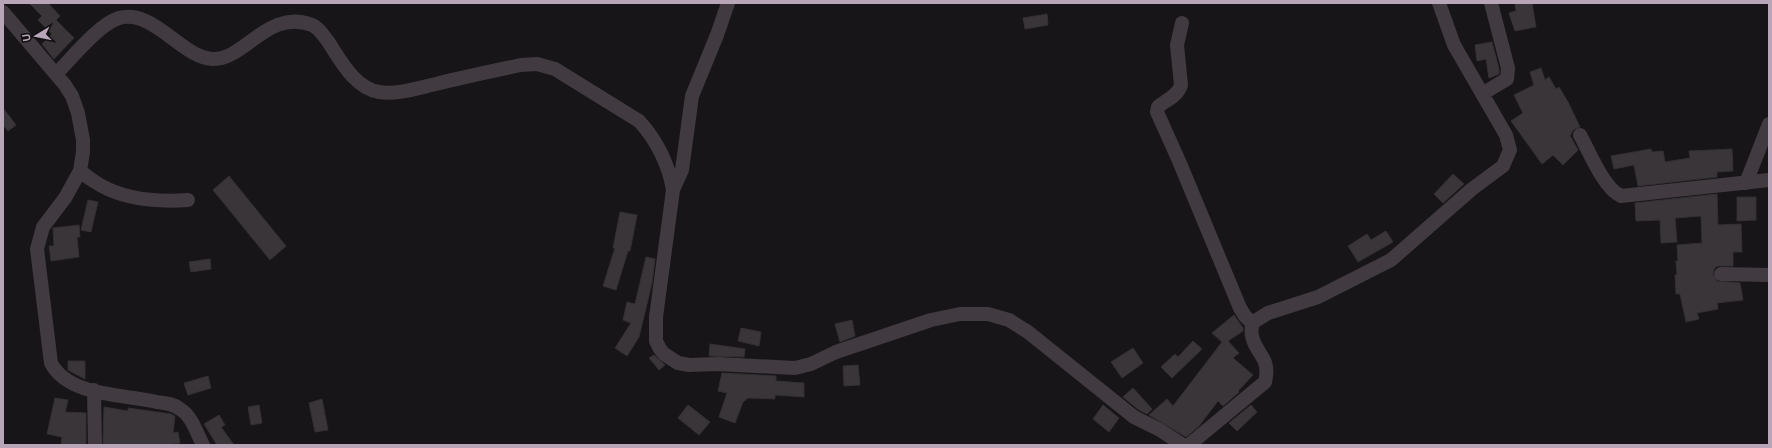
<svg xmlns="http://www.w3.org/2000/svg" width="1772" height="448" font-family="Ubuntu,sans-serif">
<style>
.building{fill:#393538;stroke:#332f32}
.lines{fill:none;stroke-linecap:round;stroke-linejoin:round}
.minor{stroke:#413a40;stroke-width:14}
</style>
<rect width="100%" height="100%" fill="#171517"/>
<!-- building -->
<path class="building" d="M 29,3 L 48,3 L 60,16 L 56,20 L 74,38 L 54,59 L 42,44 L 52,34 L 38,20 L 42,16 Z
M 1515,3 L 1532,3 L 1536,27 L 1515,31 L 1509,13 L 1516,11 Z
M 1047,14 L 1048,25 L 1025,29 L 1023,18 Z
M 1492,42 L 1499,69 L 1499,74 L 1489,78 L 1486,59 L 1477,61 L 1475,45 Z
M 1541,68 L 1545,80 L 1549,77 L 1556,89 L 1559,87 L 1568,102 L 1580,127 L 1573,130 L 1570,136 L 1578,150 L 1563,165 L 1553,155 L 1542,164 L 1511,121 L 1523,113 L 1514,95 L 1534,85 L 1530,72 Z
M 3,108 L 16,125 L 8,131 L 3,125 Z
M 1651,149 L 1652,152 L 1663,151 L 1665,162 L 1690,158 L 1689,151 L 1732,149 L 1733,171 L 1717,172 L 1717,177 L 1638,186 L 1634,165 L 1614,169 L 1611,156 Z
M 1453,174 L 1464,184 L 1443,203 L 1434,194 Z
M 229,176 L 286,246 L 270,260 L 213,190 Z
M 1717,194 L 1718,225 L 1741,224 L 1742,252 L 1733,252 L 1733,266 L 1717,266 L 1714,269 L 1713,274 L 1717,281 L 1740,283 L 1743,300 L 1717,303 L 1718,309 L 1697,313 L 1699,319 L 1686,322 L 1680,294 L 1676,294 L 1675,275 L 1677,275 L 1676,261 L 1678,261 L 1677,245 L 1702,243 L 1701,216 L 1675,218 L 1677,242 L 1661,243 L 1660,220 L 1636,221 L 1635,203 Z
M 1737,197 L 1756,197 L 1756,220 L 1737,221 Z
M 88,200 L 98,202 L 91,232 L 81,230 Z
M 620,212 L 637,215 L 630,251 L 628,251 L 616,290 L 603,286 L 615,248 L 613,248 Z
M 79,225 L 80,237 L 77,237 L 79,257 L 51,261 L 49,246 L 54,246 L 53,228 Z
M 1386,231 L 1393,242 L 1358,262 L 1348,246 L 1367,234 L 1371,240 Z
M 646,257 L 655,259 L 652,283 L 639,337 L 627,356 L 615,348 L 631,323 L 623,320 L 627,302 L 635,304 Z
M 210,259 L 211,269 L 191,272 L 189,262 Z
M 1234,315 L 1243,328 L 1243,331 L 1228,341 L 1239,353 L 1233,358 L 1253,375 L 1238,391 L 1239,392 L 1223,406 L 1218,401 L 1199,426 L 1186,437 L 1149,415 L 1167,399 L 1173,406 L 1222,342 L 1212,333 Z
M 852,320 L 855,336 L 840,342 L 835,324 Z
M 741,328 L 761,332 L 759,346 L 738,341 Z
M 1193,341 L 1202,349 L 1172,378 L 1161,367 L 1175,354 L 1178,357 Z
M 710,344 L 745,349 L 744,357 L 709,356 Z
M 1133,348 L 1143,363 L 1122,378 L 1111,362 Z
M 654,355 L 665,365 L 659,370 L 649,358 Z
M 68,361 L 85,361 L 85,379 L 68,370 Z
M 858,365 L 860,385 L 844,386 L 843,366 Z
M 722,373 L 776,376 L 776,381 L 804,383 L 804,397 L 775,395 L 775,399 L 748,398 L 743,402 L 735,423 L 719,417 L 727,393 L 718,391 Z
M 208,376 L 211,388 L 188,395 L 184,383 Z
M 1133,388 L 1152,409 L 1147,414 L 1139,410 L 1123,397 Z
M 55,398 L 68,400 L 65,412 L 86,413 L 86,445 L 61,445 L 62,437 L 47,434 Z
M 322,399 L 328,430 L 315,432 L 309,403 Z
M 259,405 L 262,423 L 251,425 L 248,407 Z
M 688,405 L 710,422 L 699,435 L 678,418 Z
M 1103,405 L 1119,418 L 1109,432 L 1093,419 Z
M 1251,405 L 1257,412 L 1237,431 L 1229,423 Z
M 104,407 L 128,411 L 128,408 L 171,414 L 175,416 L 173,433 L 178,432 L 180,443 L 167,445 L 103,445 Z
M 219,415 L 225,425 L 221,427 L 234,445 L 217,445 L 204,424 Z"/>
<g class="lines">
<!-- minor -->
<path class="minor" d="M 3,12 L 65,85 L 72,96 L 78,113 L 83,140 L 83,152 L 80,171 L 65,198 L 43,227 L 37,249 L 51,363 C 69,397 124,394 157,402 C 165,403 174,404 180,409 C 192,416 197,434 203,445
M 1182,23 L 1177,45 L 1181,85 C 1178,96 1166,100 1158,107 L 1157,112 L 1179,161 L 1240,308 L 1245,316 L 1252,323
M 56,74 C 71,59 99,24 119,18 C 153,8 183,59 213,59 C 245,60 268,8 312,25 C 319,28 323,35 327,40 C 340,59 354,88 379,92 C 397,95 418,88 436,84 C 464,77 493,71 521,65 L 537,64 L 555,69 L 639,121 C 656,139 669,165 673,190 L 656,317 L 656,341 L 660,349 L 664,354 L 678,363 L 689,365 L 718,364 L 795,368 L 811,364 L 836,352 L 931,320 L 960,314 L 988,314 L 1009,320 L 1028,332 L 1134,417 L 1160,430 L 1183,445
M 1482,94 L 1507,79 L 1508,68 L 1491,3
M 1580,135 C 1589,151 1604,189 1621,196 L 1769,180
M 80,171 C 86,176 93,181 100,185 C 126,200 159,202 188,200
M 1746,183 L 1769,124
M 673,190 L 682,170 L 692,96 L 717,35 L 728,3
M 1721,274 L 1769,275
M 94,390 L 95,445
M 1189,445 L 1265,382 C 1271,357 1256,355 1252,336 C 1251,332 1252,327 1252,323 L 1268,313 L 1318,297 L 1391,260 L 1472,189 L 1503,166 L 1510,150 L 1506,135 L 1454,45 L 1439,3"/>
</g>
<!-- border -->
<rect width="1772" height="448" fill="none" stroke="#b8a6b8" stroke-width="8"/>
<!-- north arrow -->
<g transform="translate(36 36) rotate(260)" stroke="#121012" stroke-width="3" paint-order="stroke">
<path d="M0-3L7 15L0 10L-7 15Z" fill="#b8a6b8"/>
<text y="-6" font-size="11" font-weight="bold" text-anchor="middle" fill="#b8a6b8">U</text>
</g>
</svg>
